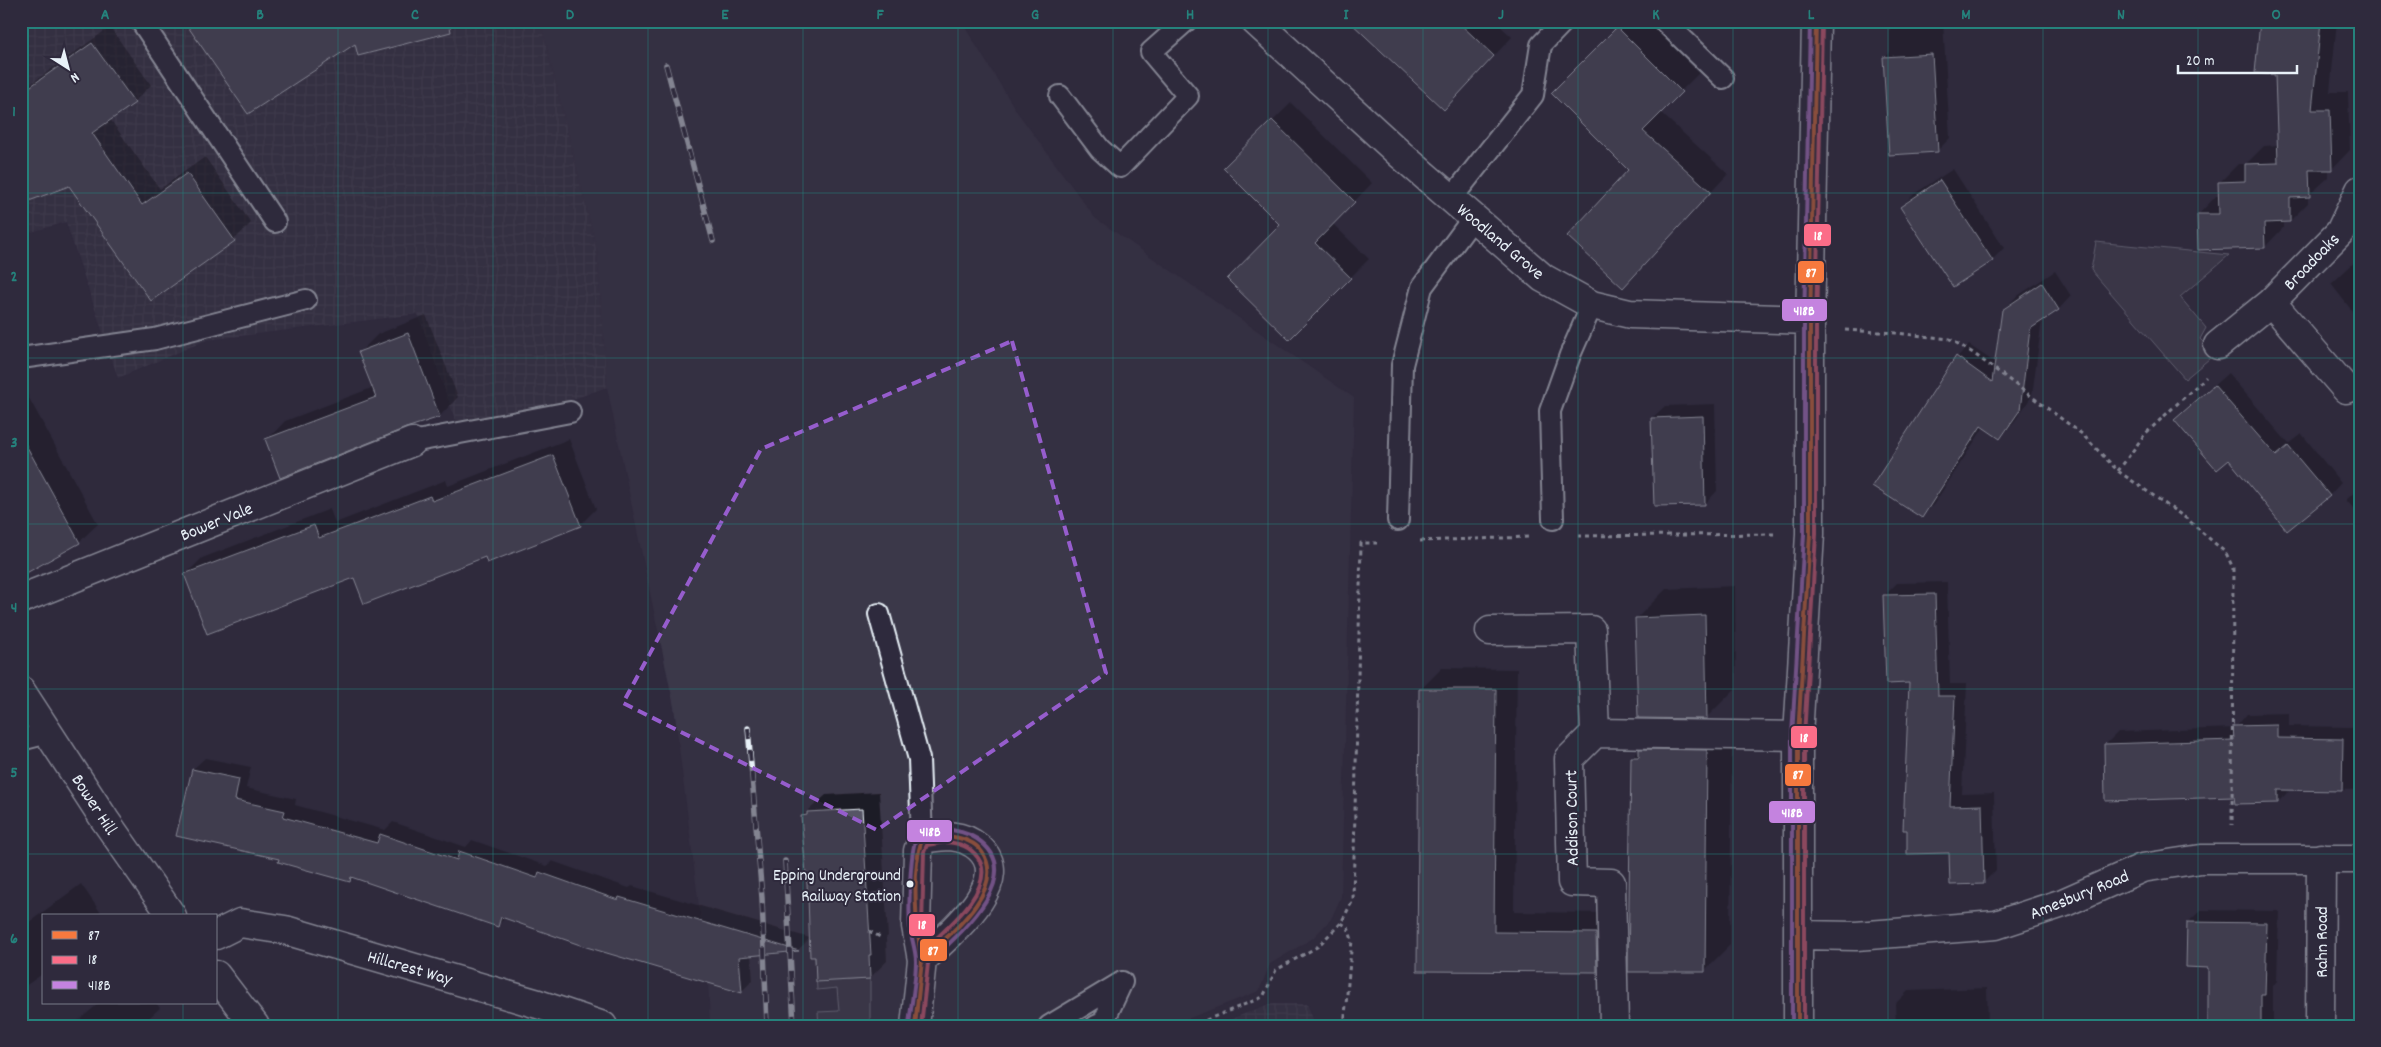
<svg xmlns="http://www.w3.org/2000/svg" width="2381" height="1047" font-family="Dekko,sans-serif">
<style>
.built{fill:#3b3749}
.industrial{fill:url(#industrial-grid)}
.green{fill:#464455;stroke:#979aa6}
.shadow{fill:#0007}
.building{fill:#575565;stroke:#e8f1f8}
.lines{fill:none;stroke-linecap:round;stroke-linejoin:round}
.lane-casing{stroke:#e8f1f8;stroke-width:24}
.street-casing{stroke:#e8f1f8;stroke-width:31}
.secondary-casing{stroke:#e8f1f8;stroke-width:31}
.path{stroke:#e8f1f8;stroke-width:3;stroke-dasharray:4 4;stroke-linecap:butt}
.lane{stroke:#2f2a3d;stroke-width:20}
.street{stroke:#2f2a3d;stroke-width:28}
.secondary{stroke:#2f2a3d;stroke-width:28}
.rail-casing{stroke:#e8f1f8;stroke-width:5.5}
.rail{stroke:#2f2a3d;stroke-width:4;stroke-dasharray:11;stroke-linecap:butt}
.bus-1-casing{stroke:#2f2a3d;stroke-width:8}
.bus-2-casing{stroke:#2f2a3d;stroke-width:8}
.bus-3-casing{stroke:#2f2a3d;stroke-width:8}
.bus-1{stroke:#f6793e;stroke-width:4}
.bus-2{stroke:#fb6d88;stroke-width:4}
.bus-3{stroke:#c483df;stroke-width:4}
.marked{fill:none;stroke:#965dcd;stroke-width:4;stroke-dasharray:10 6;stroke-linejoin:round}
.grid{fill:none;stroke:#25827c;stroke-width:1;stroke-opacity:0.55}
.bus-dot{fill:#e8f1f8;stroke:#2f2a3d;stroke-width:2}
.labels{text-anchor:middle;stroke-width:4;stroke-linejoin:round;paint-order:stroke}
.bus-label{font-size:17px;fill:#e8f1f8;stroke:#2f2a3d;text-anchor:end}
.street-label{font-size:18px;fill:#e8f1f8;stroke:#2f2a3d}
.line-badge{stroke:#2f2a3d;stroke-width:2}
.badge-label{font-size:14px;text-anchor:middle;font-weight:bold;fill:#fff}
.neatline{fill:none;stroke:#25827c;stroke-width:2}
.grid-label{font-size:16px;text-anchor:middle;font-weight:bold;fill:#25827c}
</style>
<defs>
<pattern id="industrial-grid" width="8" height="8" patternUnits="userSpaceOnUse" patternTransform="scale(1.25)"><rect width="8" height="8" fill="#3b3749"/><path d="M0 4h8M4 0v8" fill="none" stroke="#4e4b5b"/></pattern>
</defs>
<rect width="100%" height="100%" fill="#2f2a3d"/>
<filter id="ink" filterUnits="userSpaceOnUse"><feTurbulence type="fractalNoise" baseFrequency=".02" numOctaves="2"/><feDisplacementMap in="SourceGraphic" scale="10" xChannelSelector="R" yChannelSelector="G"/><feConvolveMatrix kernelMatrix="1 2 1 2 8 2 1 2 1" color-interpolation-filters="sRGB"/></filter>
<g filter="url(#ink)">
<!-- built -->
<path class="built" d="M 540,21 L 961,21 L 1017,112 L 1095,218 L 1354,398 L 1341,897 L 1331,919 L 1313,938 L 1270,964 L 1259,991 L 1169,1026 L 710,1026 L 708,978 L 674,707 L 607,387 L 597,252 Z"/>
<!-- industrial -->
<path class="industrial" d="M 21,21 L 540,21 L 597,252 L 607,387 L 462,439 L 418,314 L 207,340 L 118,378 L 66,222 L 21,235 Z
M 1269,1004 L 1307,1004 L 1316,1026 L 1214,1026 Z"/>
<!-- green -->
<path class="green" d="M 2096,242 L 2229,255 L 2180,297 L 2206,328 L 2200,339 L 2215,354 L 2185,379 L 2091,270 Z
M 847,956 L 848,980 L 870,979 L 870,1026 L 819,1026 L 818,1012 L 839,1011 L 837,988 L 817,990 L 815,957 Z"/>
<!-- shadow -->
<path class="shadow" d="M 1351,21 L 1495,21 L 1512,37 L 1462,90 Z
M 1625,21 L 1647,21 L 1699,73 L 1660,112 L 1728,174 L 1623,286 L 1629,170 L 1553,93 Z
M 1890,21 L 1943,21 L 1950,138 L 1937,151 L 1885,58 L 1890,52 Z
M 2262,21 L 2337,21 L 2330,92 L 2348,92 L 2350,150 L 2332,169 L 2328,169 L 2328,178 L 2308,196 L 2308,203 L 2290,221 L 2283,221 L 2283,228 L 2265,247 L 2198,215 L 2216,196 L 2220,196 L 2219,183 L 2238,164 L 2246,164 L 2264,146 L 2278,145 L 2276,74 Z
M 110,27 L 151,85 L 134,102 L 110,119 L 160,189 L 205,157 L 251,223 L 234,240 L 151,299 L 21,116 L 21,91 Z
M 1291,103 L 1372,183 L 1333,224 L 1369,259 L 1289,339 L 1282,225 L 1225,168 Z
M 1953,169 L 2004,248 L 1992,260 L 1901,207 L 1914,194 Z
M 2360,257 L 2360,321 L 2331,284 Z
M 2055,271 L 2071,296 L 2059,309 L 2042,320 L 2032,396 L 2012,425 L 2000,437 L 1984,427 L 1934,504 L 1922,516 L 1957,357 L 1969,345 L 1996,363 L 2003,310 L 2016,297 Z
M 426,315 L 458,397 L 440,416 L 406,426 L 267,440 L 285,421 L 374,387 L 360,352 L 378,334 Z
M 2228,373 L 2289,444 L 2302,434 L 2341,483 L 2329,496 L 2188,408 Z
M 23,387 L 98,524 L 79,542 L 21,559 Z
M 1715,404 L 1717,491 L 1705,504 L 1652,418 L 1665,406 Z
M 569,439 L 596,509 L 580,525 L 486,556 L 355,576 L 186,574 L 202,558 L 330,509 L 335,523 L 446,480 L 448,486 Z
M 2360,487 L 2360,516 L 2346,500 Z
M 1947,582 L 1950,684 L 1967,684 L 1962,794 L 1994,793 L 1996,870 L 1983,883 L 1951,852 L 1910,682 L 1884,596 L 1897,583 Z
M 1735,586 L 1736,688 L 1706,718 L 1637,618 L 1666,589 Z
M 1442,668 L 1517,669 L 1514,912 L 1617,913 L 1618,949 L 1597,970 L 1418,969 L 1421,689 Z
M 2289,713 L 2289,726 L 2355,727 L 2355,735 L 2360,735 L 2360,790 L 2291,789 L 2278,802 L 2236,796 L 2105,745 L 2118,732 L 2235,728 L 2247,714 Z
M 1666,724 L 1732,725 L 1730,945 L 1704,971 L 1632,758 Z
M 205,758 L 251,767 L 246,788 L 296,799 L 295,805 L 385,830 L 393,822 L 466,847 L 472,840 L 547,866 L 552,861 L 629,888 L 632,886 L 810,938 L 799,949 L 751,955 L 753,980 L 741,992 L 506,917 L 498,925 L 354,877 L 350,881 L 281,858 L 193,769 Z
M 879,792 L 888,936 L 886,938 L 887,961 L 870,978 L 809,896 L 802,816 L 826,795 Z
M 81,884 L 103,916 L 44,916 L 44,973 L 21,989 L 21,928 Z
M 2201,910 L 2279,911 L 2277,981 L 2273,986 L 2273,1026 L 2210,1026 L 2209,967 L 2188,922 Z
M 1987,988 L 1988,1026 L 1896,1026 L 1895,1004 L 1908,991 Z
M 99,1003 L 156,1003 L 160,1008 L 140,1026 L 72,1026 Z"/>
<!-- building -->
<path class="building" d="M 184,21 L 449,21 L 451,32 L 358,56 L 355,44 L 248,114 Z
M 1349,21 L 1457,21 L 1494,56 L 1444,110 Z
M 2260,21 L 2321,21 L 2312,110 L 2330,110 L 2332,170 L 2309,170 L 2310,197 L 2290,198 L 2290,222 L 2264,223 L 2265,248 L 2198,250 L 2197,214 L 2219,214 L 2218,182 L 2245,181 L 2245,164 L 2278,163 L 2275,75 L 2255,73 Z
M 1617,27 L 1682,92 L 1643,131 L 1711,192 L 1623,288 L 1567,236 L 1628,170 L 1551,93 Z
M 92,43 L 135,103 L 92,133 L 142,205 L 187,173 L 235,241 L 151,301 L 69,186 L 21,204 L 21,93 Z
M 1932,54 L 1938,152 L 1889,155 L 1883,57 Z
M 1272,120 L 1355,202 L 1315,243 L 1351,278 L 1289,340 L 1227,279 L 1280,225 L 1223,168 Z
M 1940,180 L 1993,261 L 1953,287 L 1900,207 Z
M 2042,283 L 2059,310 L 2030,329 L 2020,410 L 2000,439 L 1981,426 L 1922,518 L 1872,486 L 1956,356 L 1992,382 L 2002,310 Z
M 408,333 L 440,417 L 406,428 L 280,478 L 265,439 L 376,397 L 358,352 Z
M 2214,385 L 2276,456 L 2288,446 L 2330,496 L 2287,531 L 2229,460 L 2217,470 L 2174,420 Z
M 1703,416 L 1705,505 L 1654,506 L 1651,418 Z
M 21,436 L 80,543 L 21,576 Z
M 553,455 L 581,526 L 487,563 L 485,557 L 364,604 L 354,578 L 207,634 L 184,574 L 314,525 L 319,538 L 430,496 L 432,501 Z
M 1935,594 L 1938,696 L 1955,696 L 1950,806 L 1982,805 L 1984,884 L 1950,885 L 1949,853 L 1907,854 L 1907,830 L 1903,830 L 1909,683 L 1886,684 L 1883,595 Z
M 1705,615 L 1707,719 L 1638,718 L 1635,618 Z
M 1419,689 L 1496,689 L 1494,932 L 1596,933 L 1597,972 L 1417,971 Z
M 2277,725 L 2277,738 L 2343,739 L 2342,791 L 2278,790 L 2278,803 L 2235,804 L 2234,797 L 2105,801 L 2104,744 L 2234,740 L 2233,726 Z
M 1639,749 L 1707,750 L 1705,972 L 1628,972 L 1631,757 L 1639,757 Z
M 192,769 L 239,779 L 235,800 L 285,811 L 283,817 L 377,843 L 380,834 L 457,860 L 459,851 L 537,878 L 539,872 L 618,900 L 619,897 L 799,951 L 739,957 L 742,993 L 583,946 L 501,917 L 498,927 L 351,877 L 350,882 L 278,862 L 279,859 L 176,836 Z
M 862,809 L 871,955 L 869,955 L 870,979 L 816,982 L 815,957 L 810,957 L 808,896 L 801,816 L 807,815 L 807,812 Z
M 2187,922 L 2267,923 L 2265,995 L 2261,995 L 2261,1026 L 2208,1026 L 2208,968 L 2186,967 Z"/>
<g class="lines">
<!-- lane casing -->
<g class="lane-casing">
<path id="lane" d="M 141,21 L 275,222
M 1664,21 L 1723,78
M 1060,96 L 1100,149 L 1120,167 L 1188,96 L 1151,52 L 1186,21
M 1451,199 L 1533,95 L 1541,45 L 1564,21
M 21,358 L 155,339 L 306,300
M 412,442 L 570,412
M 1553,519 L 1550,411 L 1570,355 L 1592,305
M 1398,520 L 1402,365 L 1422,287 L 1473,218
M 879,614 L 919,759 L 922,839
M 21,740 L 48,733
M 1049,1026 L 1122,982
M 1096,1026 L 1103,1023 L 1122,982"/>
</g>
<!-- street casing -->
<g class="street-casing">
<path id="street" d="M 1255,21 L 1401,155 L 1543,278 L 1592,305 L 1630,314 L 1810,320
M 2271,302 L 2346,389
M 2218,345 L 2271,302 L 2340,232 L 2360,190
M 21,599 L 412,442
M 1490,631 L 1591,630 L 1595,733 L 1798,736
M 1595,733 L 1569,759 L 1572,882 L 1611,883 L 1614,1026
M 216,935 L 240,923 L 285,930 L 538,1004 L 603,1026
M 1798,935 L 1856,936 L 1996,925 L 2063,903 L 2142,868 L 2201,859 L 2360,859
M 915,1026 L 922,960 L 916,926 L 918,851 L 922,839 C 943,835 962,833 979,848 C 1017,882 946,937 922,960
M 1798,1026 L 1798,736 L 1810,534 L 1810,328 L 1816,21
M 2320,1026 L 2321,858"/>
</g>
<!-- secondary casing -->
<g class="secondary-casing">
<path id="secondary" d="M 21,691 L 105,820 L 172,916
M 216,975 L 255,1026"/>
</g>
<!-- path -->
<path class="path" d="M 1845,330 L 1896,333 L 1950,339 L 1973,353 L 2082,434 L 2118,471 L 2187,519 L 2226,553 L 2233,568 L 2232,825
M 2118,471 L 2145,434 L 2206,377
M 1578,536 L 1777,534
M 1420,541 L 1529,537
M 857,895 L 881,894
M 1341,923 L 1348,927 L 1352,940 L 1344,1026
M 869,931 L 882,938
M 1191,1026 L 1263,997 L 1276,970 L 1317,947 L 1341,923 L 1353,900 L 1361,543 L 1377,543"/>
<!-- lane -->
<use href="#lane" class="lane"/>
<!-- street -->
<use href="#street" class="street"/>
<!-- secondary -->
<use href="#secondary" class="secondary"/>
<!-- rail casing -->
<g class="rail-casing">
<path id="rail" d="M 666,65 L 713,241
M 748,728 L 762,898 L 767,1026
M 785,861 L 794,1026"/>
</g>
<!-- rail -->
<use href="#rail" class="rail"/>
<!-- bus-1 casing -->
<g class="bus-1-casing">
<path id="bus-1" d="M 945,836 C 959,837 974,840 982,852 C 1008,890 947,937 922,960 C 916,926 911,872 922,839 Z
M 915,1026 L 922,960
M 1798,1026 L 1798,736 L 1810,534 L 1810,328 L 1816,21"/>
</g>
<!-- bus-2 casing -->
<g class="bus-2-casing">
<path id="bus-2" d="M 945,842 C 959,843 970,846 978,858 C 998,887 945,930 926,948 L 922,926 L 924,852 L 927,845 Z
M 921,1026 L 928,963
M 1804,1026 L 1804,736 L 1816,534 L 1816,328 L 1822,21"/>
</g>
<!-- bus-3 casing -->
<g class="bus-3-casing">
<path id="bus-3" d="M 909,1025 C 911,1004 916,982 916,961 C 916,950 911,938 910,927 C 909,914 909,841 919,834 C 923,831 932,831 937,830 C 951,829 965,831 977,839 C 1031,875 956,937 928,963
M 1792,1026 L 1792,736 L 1804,534 L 1804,328 L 1810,21"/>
</g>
<!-- bus-1 -->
<use href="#bus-1" class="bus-1"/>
<!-- bus-2 -->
<use href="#bus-2" class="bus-2"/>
<!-- bus-3 -->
<use href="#bus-3" class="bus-3"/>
</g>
</g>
<!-- marked area -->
<path d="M0 0H2381V1047H0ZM 1012,341 L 1106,673 L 877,830 L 623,703 L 761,449 Z" fill="#2f2a3d" fill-opacity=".55" fill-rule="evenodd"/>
<path class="marked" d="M 1012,341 L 1106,673 L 877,830 L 623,703 L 761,449 Z"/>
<!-- grid -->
<path class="grid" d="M 183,21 L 183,916M 338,21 L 338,1026M 493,21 L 493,1026M 648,21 L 648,1026M 803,21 L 803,1026M 958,21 L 958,1026M 1113,21 L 1113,1026M 1268,21 L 1268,1026M 1423,21 L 1423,1026M 1578,21 L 1578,1026M 1733,21 L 1733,1026M 1888,21 L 1888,1026M 2043,21 L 2043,1026M 2198,21 L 2198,1026M 21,193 L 2360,193M 21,358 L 2360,358M 21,524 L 2360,524M 21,689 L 2360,689M 21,854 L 2360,854M 183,1003 L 183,1026"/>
<!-- markers -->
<circle class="bus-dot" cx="910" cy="884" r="4.5"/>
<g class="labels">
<!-- bus labels -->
<g class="bus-label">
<text x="901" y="880">Epping Underground<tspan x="901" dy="21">Railway Station</tspan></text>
</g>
<!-- street labels -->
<g class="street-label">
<text transform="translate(1501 241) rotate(40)" y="6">Woodland Grove</text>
<text transform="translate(2311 261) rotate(-46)" y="6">Broadoaks</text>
<text transform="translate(216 521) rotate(-22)" y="6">Bower Vale</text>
<text transform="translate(95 804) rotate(57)" y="6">Bower Hill</text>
<text transform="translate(1571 818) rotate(-91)" y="6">Addison Court</text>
<text transform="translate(2079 894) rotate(-22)" y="6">Amesbury Road</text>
<text transform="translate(2321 942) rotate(-90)" y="6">Rahn Road</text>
<text transform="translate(410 967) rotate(16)" y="6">Hillcrest Way</text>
</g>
</g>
<g class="line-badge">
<rect x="1803" y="223" width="29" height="24" rx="5" fill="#fb6d88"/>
<rect x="1797" y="260" width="28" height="24" rx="5" fill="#f6793e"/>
<rect x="1781" y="298" width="47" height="24" rx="5" fill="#c483df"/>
<rect x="1790" y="725" width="28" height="24" rx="5" fill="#fb6d88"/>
<rect x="1784" y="763" width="28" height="24" rx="5" fill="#f6793e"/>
<rect x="1768" y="800" width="48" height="24" rx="5" fill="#c483df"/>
<rect x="906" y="819" width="47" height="24" rx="5" fill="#c483df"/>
<rect x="908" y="913" width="28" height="24" rx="5" fill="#fb6d88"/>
<rect x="919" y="938" width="29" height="24" rx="5" fill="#f6793e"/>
</g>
<g class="badge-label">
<text x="1818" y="240">18</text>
<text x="1811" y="277">87</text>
<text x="1804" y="315">418B</text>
<text x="1804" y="742">18</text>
<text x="1798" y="779">87</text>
<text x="1792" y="817">418B</text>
<text x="930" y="836">418B</text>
<text x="922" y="929">18</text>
<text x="933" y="955">87</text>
</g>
<!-- margin -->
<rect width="2381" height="1047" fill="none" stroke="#2f2a3d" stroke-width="55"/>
<!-- legend -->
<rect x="42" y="914" width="175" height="90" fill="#2f2a3d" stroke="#797a88"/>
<rect x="52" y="931" width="25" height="8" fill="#f6793e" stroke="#797a88"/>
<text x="88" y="940" font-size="15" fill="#e8f1f8">87</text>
<rect x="52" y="956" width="25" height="8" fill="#fb6d88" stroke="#797a88"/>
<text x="88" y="964" font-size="15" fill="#e8f1f8">18</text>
<rect x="52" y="981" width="25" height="8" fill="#c483df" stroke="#797a88"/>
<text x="88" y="990" font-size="15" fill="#e8f1f8">418B</text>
<!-- north arrow -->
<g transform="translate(68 68) rotate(144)" stroke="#2f2a3d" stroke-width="4" paint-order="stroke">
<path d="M0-4L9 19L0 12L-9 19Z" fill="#e8f1f8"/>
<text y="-8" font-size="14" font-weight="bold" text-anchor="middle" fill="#e8f1f8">N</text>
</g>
<!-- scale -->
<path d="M2178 65v8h119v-8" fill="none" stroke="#e8f1f8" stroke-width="2.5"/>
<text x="2186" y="65" font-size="15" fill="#e8f1f8" stroke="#2f2a3d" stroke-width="4" paint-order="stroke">20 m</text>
<rect x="28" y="28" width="2326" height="992" class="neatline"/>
<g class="grid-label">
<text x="105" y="19">A</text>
<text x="260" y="19">B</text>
<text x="415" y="19">C</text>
<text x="570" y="19">D</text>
<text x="725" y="19">E</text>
<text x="880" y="19">F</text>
<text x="1035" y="19">G</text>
<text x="1190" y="19">H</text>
<text x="1346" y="19">I</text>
<text x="1501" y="19">J</text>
<text x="1656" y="19">K</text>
<text x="1811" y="19">L</text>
<text x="1966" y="19">M</text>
<text x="2121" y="19">N</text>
<text x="2276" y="19">O</text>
<text x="14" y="116">1</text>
<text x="14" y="281">2</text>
<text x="14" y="447">3</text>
<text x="14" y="612">4</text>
<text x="14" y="777">5</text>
<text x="14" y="943">6</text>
</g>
</svg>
